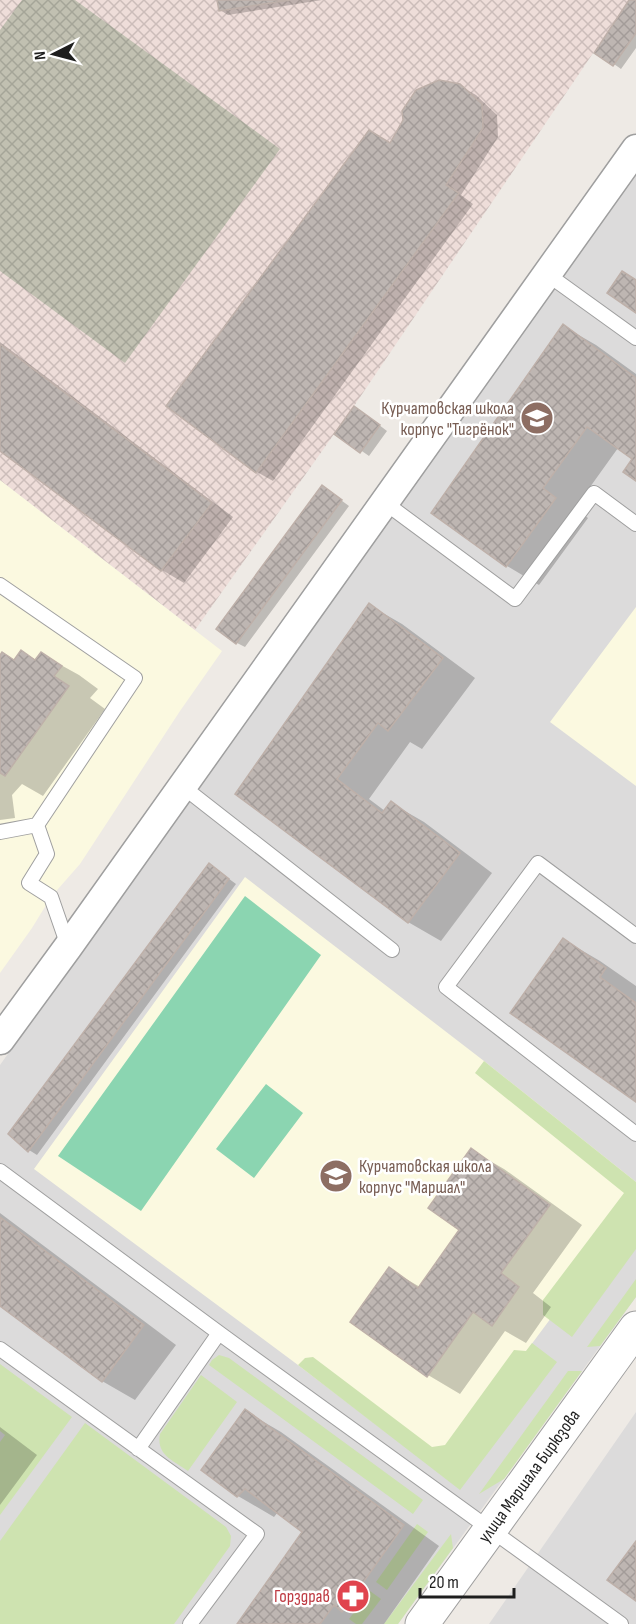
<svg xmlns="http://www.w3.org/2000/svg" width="636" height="1624" font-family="'Sofia Sans Condensed',sans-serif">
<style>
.residential{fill:#dcdbdb}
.education{fill:#fbf9e0}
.military{fill:url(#military-cross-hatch)}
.construction{fill:url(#construction-cross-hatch)}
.grass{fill:#cee3b0}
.pitch{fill:#8bd5b1}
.shadow{fill:#0003}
.building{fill:url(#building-cross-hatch);stroke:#beb0a9;stroke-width:1.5}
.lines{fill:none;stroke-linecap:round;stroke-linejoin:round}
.service-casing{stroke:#9f9f9f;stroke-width:16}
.minor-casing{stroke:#9f9f9f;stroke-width:31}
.tertiary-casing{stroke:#9f9f9f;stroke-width:35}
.service{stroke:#fff;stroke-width:14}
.minor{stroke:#fff;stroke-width:28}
.tertiary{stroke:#fff;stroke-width:33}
.labels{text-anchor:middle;stroke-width:5;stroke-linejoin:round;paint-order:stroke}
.education-label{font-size:18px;fill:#785e54;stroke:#fff;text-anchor:end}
.street-label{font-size:18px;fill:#1e1e1e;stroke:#fff}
.health-label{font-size:18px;fill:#be3a42;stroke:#fff;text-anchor:end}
</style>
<defs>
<pattern id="military-cross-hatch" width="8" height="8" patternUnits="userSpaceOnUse" patternTransform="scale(1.5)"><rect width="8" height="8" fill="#eeddd9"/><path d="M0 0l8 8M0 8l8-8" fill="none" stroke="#ccbdba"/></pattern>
<pattern id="construction-cross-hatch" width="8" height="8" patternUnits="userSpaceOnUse" patternTransform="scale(1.5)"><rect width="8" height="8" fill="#c1c0b1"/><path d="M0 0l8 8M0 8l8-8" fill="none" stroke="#a5a598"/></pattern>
<pattern id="building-cross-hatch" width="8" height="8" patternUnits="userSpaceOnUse" patternTransform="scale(1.5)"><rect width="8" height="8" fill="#beb6b2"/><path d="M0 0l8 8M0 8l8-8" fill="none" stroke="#a39c99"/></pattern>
</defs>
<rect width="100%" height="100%" fill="#eeeae5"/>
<!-- residential -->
<path class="residential" d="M 636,173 L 636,1297 L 398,1624 L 0,1624 L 0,1065 Z
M 636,1412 L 636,1624 L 489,1624 Z"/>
<!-- education -->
<path class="education" d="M 0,480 L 222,651 L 180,711 L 80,864 L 51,897 L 32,928 L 0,973 Z
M 636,607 L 636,786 L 550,722 Z
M 245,877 L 484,1061 L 636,1182 L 636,1204 L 437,1471 L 298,1365 L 34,1169 Z"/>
<!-- military -->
<path class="military" d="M 0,0 L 629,0 L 354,406 L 195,630 L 0,480 Z"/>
<!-- construction -->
<path class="construction" d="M 22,0 L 75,0 L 280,149 L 125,363 L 0,271 L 0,30 Z"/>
<!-- grass -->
<path class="grass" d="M 484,1061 L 636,1182 L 636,1249 L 572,1337 L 543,1315 L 543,1300 L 624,1193 L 475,1073 Z
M 636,1279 L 636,1297 L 600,1346 L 587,1347 Z
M 532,1343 L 557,1362 L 460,1490 L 298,1365 L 305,1358 L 313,1357 L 432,1447 L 445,1445 L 514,1350 L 526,1351 Z
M 219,1355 L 229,1358 L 423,1500 L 413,1514 L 209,1365 L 212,1360 Z
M 0,1364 L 72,1417 L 0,1515 L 0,1442 L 5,1435 L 0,1431 Z
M 568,1371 L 582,1371 L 504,1479 L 479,1494 Z
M 201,1375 L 237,1402 L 188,1471 C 173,1460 156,1455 160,1434 Z
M 85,1423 L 226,1527 L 231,1536 L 230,1546 L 174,1624 L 0,1624 L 0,1541 Z
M 417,1524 L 428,1532 L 387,1590 L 376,1582 Z
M 451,1534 L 453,1548 L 398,1624 L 384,1624 Z
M 370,1591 L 381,1599 L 362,1624 L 356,1624 L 349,1619 Z"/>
<!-- pitch -->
<path class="pitch" d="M 245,896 L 321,955 L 141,1211 L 58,1156 Z
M 266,1084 L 303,1113 L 254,1178 L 216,1149 Z"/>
<!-- shadow -->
<path class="shadow" d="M 218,0 L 322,0 L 228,15 L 220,10 Z
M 631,0 L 636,0 L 636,48 L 621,69 L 614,64 Z
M 460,86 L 476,95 L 497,115 L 498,137 L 461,195 L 473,204 L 273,481 L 257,472 L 168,405 L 391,144 Z
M 563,326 L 596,345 L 636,374 L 636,479 L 634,459 L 618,448 L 575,508 L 588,518 L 539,585 L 507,566 Z
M 0,342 L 233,517 L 184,583 L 162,570 L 0,450 Z
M 362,412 L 387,431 L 369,456 L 336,433 Z
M 330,492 L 349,506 L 245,647 L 237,643 L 218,629 Z
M 369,605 L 402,624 L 475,678 L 422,749 L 410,742 L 369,799 L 385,811 L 391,803 L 424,822 L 492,873 L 441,941 L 408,922 L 237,793 Z
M 22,652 L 36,660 L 41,654 L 79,675 L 98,689 L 90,698 L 105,709 L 43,796 L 22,784 L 12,795 L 15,818 L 0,820 L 0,657 L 15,661 Z
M 217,870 L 236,884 L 37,1155 L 29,1150 L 10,1134 Z
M 564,940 L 600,961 L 636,986 L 636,1101 Z
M 471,1150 L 504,1169 L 582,1225 L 533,1293 L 551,1307 L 526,1343 L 505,1331 L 460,1394 L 428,1375 L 389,1269 L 420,1287 L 461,1230 Z
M 0,1213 L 176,1345 L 135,1400 L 102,1381 L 0,1304 Z
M 245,1411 L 281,1432 L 439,1546 L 384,1624 L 239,1624 L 304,1532 L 278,1512 L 274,1517 L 238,1496 L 203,1470 Z
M 0,1427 L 37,1455 L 0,1505 Z"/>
<!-- building -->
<path class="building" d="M 217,0 L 290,0 L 219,11 Z
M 629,0 L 636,0 L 636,33 L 613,66 L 594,53 Z
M 439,80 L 460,84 L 482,104 L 483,128 L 446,185 L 459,193 L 256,473 L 166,406 L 369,130 L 390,143 L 403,120 L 402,111 L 416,90 Z
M 622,271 L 636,280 L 636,313 L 607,293 Z
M 563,324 L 636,378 L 636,481 L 623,472 L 632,459 L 587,427 L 543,488 L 556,498 L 506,567 L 431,513 Z
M 0,344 L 212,503 L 161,571 L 0,451 Z
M 354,406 L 380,425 L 360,453 L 334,434 Z
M 322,485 L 342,500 L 236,644 L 216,629 Z
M 369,603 L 443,658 L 388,731 L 378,723 L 337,779 L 382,813 L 391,801 L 460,853 L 408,923 L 235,794 Z
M 21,650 L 35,660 L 41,652 L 62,666 L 54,676 L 69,686 L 5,776 L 0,773 L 0,655 L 2,652 L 14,660 Z
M 209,863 L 229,879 L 28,1152 L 8,1134 Z
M 563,938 L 606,968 L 600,977 L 636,1003 L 636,1102 L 510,1013 Z
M 471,1148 L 550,1205 L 501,1273 L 519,1287 L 492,1326 L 473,1312 L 427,1377 L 350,1322 L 389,1267 L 418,1288 L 459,1230 L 428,1208 Z
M 0,1217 L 144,1325 L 102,1382 L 0,1306 Z
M 245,1409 L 404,1525 L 342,1612 L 334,1605 L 320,1624 L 237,1624 L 302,1532 L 245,1489 L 237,1497 L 201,1470 Z
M 636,1541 L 636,1601 L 607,1580 Z"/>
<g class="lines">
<!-- service casing -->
<g class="service-casing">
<path id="service" d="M 547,274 L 636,338
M 384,502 L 515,599 L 594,493 L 636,524
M 0,585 L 135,678 L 37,825 L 0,832
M 182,786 L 392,950
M 37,825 L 47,854 L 29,883 L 51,897 L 68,946
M 636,936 L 538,863 L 446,987 L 636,1134
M 0,1171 L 219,1333 L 621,1624
M 0,1349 L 257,1534 L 190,1624
M 138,1449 L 219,1333"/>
</g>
<!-- minor casing -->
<g class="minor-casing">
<path id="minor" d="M 0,1040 L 68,947 L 636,149"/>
</g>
<!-- tertiary casing -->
<g class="tertiary-casing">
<path id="tertiary" d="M 422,1624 L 636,1328"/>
</g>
<!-- service -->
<use href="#service" class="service"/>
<!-- minor -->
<use href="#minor" class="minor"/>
<!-- tertiary -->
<use href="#tertiary" class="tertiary"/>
</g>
<!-- icons -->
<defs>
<g id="school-disc" transform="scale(1.725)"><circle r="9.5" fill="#8d6e63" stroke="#fff"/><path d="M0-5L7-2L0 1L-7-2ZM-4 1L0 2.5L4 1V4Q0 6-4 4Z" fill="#fff"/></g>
<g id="pharmacy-disc" transform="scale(1.725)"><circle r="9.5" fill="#e0444e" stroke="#fff"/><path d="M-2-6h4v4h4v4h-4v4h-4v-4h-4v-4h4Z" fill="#fff"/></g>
</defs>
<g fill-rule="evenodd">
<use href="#school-disc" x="537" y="418"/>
<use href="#school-disc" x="336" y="1176"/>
<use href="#pharmacy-disc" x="353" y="1596"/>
</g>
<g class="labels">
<!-- education labels -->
<g class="education-label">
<text x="514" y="414">Курчатовская школа<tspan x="514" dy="21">корпус "Тигрёнок"</tspan></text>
<text x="359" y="1172" text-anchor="start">Курчатовская школа<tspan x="359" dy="21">корпус "Маршал"</tspan></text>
</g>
<!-- street labels -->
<g class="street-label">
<text transform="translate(529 1476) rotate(-54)" y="6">улица Маршала Бирюзова</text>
</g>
<!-- health labels -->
<g class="health-label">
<text x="330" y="1602">Горздрав</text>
</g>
</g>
<!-- north arrow -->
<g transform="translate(54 54) rotate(264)" stroke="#ffffff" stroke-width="4.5" paint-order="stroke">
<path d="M0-4.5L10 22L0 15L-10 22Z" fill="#1e1e1e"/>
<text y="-9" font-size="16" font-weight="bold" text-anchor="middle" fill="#1e1e1e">N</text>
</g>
<!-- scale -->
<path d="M420 1588v9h94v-9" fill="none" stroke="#1e1e1e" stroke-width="3"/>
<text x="429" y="1588" font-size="18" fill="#1e1e1e" stroke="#ffffff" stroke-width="4.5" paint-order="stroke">20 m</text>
</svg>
